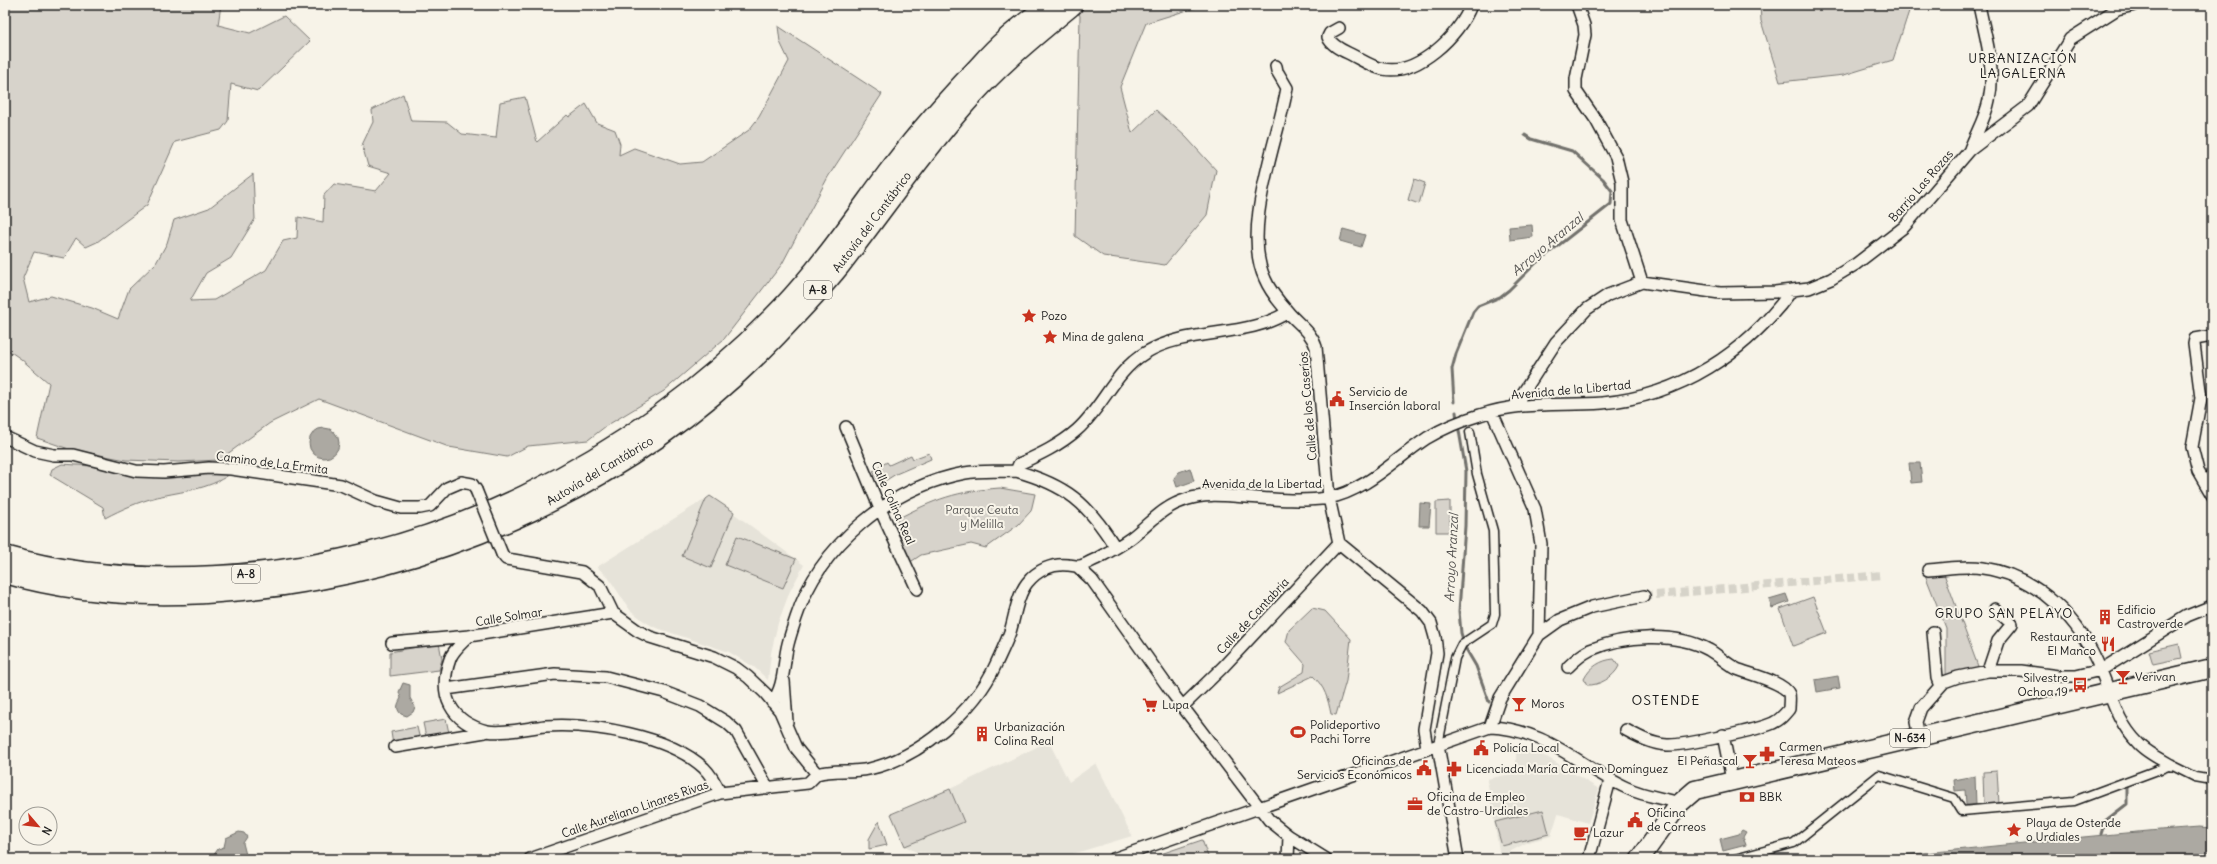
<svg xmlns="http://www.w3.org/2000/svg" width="2217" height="864" font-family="Delius,sans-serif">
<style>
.built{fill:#e6e3d9}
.green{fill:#d7d3cb;stroke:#7a7874}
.water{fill:#aca9a2;stroke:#72716c}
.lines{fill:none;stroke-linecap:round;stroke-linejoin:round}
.stream{stroke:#72716c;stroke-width:3}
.pedestrian-tunnel{stroke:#d6d3c9;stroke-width:8;stroke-dasharray:8 4;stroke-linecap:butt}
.pedestrian-casing{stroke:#1c1c1c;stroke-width:11}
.minor-casing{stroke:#1c1c1c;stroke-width:14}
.trunk-casing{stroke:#1c1c1c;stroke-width:21}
.motorway-casing{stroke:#1c1c1c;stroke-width:23}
.pedestrian{stroke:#f7f3e8;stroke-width:8}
.minor{stroke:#f7f3e8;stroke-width:11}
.trunk{stroke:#f7f3e8;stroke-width:18}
.motorway{stroke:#f7f3e8;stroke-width:20}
.minor-bridge-casing{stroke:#1c1c1c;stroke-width:14;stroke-linecap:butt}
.minor-bridge{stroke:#f7f3e8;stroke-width:11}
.labels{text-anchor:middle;stroke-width:4;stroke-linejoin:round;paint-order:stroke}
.shield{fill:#f7f3e8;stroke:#5e5c59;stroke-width:1}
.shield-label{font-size:11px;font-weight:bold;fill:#1c1c1c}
.street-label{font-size:12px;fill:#1c1c1c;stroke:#f7f3e8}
.poi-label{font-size:12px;fill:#1c1c1c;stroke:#f7f3e8;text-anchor:start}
.park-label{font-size:12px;fill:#545351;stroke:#f7f3e8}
.neighbourhood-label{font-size:13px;letter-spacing:1px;fill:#1c1c1c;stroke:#f7f3e8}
.water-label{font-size:13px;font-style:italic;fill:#565452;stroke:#f7f3e8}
.quarter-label{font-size:14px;letter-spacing:1px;fill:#1c1c1c;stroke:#f7f3e8}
</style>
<rect width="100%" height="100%" fill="#f7f3e8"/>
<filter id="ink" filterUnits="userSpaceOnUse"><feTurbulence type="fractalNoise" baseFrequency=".025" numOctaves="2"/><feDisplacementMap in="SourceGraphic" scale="8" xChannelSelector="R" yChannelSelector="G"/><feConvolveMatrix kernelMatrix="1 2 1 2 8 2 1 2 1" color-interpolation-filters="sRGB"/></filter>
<g filter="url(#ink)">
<!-- built -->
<path class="built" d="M 710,496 L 804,565 L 790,591 L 778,623 L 771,653 L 768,680 L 754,667 L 729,652 L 654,627 L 644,621 L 630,610 L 608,577 L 597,567 Z
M 1047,738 L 1069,782 L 1096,763 L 1132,836 L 1066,856 L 1040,859 L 916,852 L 905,846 L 891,814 L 950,789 L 1039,746 Z
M 1516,747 L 1547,757 L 1599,789 L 1588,823 L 1558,814 L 1551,836 L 1528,842 L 1500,857 L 1487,779 L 1516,773 Z"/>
<!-- green -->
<path class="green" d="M 5,5 L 221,5 L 218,25 L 250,33 L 284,16 L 310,41 L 258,91 L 231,84 L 228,121 L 221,130 L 175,142 L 147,205 L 97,242 L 86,247 L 76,238 L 64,258 L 34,252 L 23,278 L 29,302 L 51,296 L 92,308 L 118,319 L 129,289 L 156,263 L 167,243 L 174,220 L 209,208 L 253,174 L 255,219 L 231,258 L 206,273 L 190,301 L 214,300 L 266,270 L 283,241 L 297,238 L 298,217 L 323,222 L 324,195 L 334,184 L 376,191 L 391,173 L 368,166 L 362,145 L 373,122 L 372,110 L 403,94 L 411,121 L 447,122 L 462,134 L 496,138 L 500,102 L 525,97 L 537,142 L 567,115 L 569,117 L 586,104 L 597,123 L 615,130 L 620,144 L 619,155 L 634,148 L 680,164 L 702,162 L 749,130 L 759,117 L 789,61 L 780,42 L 778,26 L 882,94 L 828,177 L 782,264 L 724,339 L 664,391 L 606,426 L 588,440 L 528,446 L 507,457 L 449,447 L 319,399 L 270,423 L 219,460 L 178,462 L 126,460 L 69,449 L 37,438 L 49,383 L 21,359 L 5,348 Z
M 1075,5 L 1204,5 L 1146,23 L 1120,87 L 1132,133 L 1156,110 L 1186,137 L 1216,170 L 1207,215 L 1165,265 L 1103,256 L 1075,236 L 1080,16 Z
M 1760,5 L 1911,5 L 1893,60 L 1844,75 L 1780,82 L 1761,21 Z
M 1414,179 L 1425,183 L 1419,204 L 1408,200 Z
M 929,453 L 931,459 L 896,474 L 880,484 L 873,471 L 887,462 L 889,465 L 911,455 L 913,459 Z
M 62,464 L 92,466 L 128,475 L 200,472 L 230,474 C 208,490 182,491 157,497 C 138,502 122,509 105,518 L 103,507 L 50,475 L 52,469 Z
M 1000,488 L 1035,494 L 1031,511 L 1018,525 L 986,548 L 971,544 L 921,555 L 906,565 L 897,519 C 935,499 957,491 1000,488 Z
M 710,496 L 734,512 L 711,568 L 682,556 L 706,499 Z
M 1450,501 L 1450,532 L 1436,532 L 1436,502 Z
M 737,536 L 796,559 L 783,588 L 725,565 Z
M 1943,571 L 1979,669 L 1946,677 L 1946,628 L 1924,572 Z
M 1813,597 L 1827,633 L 1793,646 L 1780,609 Z
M 1312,608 L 1325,611 L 1351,639 L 1346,681 L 1336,715 L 1331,714 C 1328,699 1325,687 1313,676 L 1277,693 L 1279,687 L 1304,672 L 1305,664 L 1286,642 L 1289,630 Z
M 439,643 L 442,659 L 439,670 L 390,676 L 390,652 Z
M 2179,644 L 2182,658 L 2153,664 L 2149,651 Z
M 1614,659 L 1619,666 C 1614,677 1599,686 1587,685 L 1584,679 C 1590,667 1601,660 1614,659 Z
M 446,719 L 449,733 L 426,737 L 423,723 Z
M 417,727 L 420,740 L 393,745 L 391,732 Z
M 1997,771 L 1999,804 L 1984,805 L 1983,772 Z
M 950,789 L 964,822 L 905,846 L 891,814 Z
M 1543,810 L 1549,834 L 1502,846 L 1495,822 Z
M 879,821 L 887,845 L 869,849 L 869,839 Z
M 1202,840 L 1209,859 L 1149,858 Z"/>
<!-- water -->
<path class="water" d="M 1532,225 L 1533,237 L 1510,240 L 1509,227 Z
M 1343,229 L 1365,235 L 1361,247 L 1340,241 Z
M309 443a15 15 0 1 1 30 0a15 15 0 1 1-30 0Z
M 1909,463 L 1920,463 L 1922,482 L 1911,483 Z
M 1190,468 L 1194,481 L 1177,487 L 1174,478 L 1179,472 Z
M 1420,503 L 1431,504 L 1429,526 L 1419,526 Z
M 1786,594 L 1789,602 L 1772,608 L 1769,599 Z
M 1838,676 L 1840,688 L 1817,692 L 1815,680 Z
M 403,683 L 410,685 L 410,698 L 415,707 L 413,712 L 407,716 L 401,714 C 395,708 398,704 401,698 L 399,692 Z
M 1975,776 L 1976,805 L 1966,805 L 1965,790 L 1955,791 L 1954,780 Z
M 2199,827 L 2212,828 L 2212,859 L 1887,859 L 1903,855 C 2002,846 2100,834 2199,827 Z
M 1742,830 L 1746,832 L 1743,837 L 1746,845 L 1723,851 L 1720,839 L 1739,834 Z
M 239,832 L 244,833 L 247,837 L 243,843 L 247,859 L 211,859 L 218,849 L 224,847 L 226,838 Z"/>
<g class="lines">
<!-- stream -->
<path class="stream" d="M 1454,402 L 1452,369 L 1456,354 L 1473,312 L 1478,306 L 1500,297 L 1509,290 L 1536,263 L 1611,204 L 1612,191 L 1603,179 L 1572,151 L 1531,139 L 1525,135
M 1456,412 L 1457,420
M 1458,425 L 1466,471 L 1465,526 L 1459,611 L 1461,633 L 1466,649 L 1476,666 L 1489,702
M 2101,834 L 2105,821 L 2127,804 L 2127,786"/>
<!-- pedestrian-tunnel -->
<path class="pedestrian-tunnel" d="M 1644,596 L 1882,575"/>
<!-- pedestrian casing -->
<g class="pedestrian-casing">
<path id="pedestrian" d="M 1438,745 L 1455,658 L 1462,644 L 1492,624 L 1495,614 L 1493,531 L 1477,474 L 1470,432
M 1735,859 L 1794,843 L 1879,775 L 1954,798 L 1962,811 L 2074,801 L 2171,765 L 2195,777 L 2212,780"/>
</g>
<!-- minor casing -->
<g class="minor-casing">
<path id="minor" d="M 1577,5 L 1584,25 L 1585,35 L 1576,79 L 1576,91 L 1596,120 L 1616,157 L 1622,182 L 1622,220 L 1642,282
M 1339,28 L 1330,33 L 1328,37 C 1331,46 1344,51 1352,55 C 1362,60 1372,67 1383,69 C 1417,76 1460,35 1471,5
M 1276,66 L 1277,71 L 1287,88 C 1278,141 1241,229 1265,279 C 1270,291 1279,302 1288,312 C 1298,324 1311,331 1316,347 L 1329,498 L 1339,543 L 1422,611 L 1431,623 L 1435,637 L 1437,653 L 1424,729 L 1427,748
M 1970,149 C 1976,133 1986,117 1989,100 C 1996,68 1985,36 1979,5
M 2212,336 L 2195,339 L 2194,344 L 2201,398 L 2192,447 L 2198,471 L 2212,495
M 1514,407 L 1556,342 L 1587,309 L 1608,295 L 1642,282 L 1720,293 L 1775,292 L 1809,288 L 1831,279 L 1856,264 L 1904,227 L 1970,150 L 2028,106 L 2070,39 L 2117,9 L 2135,5
M 1492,412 L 1535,509 L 1541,544 L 1539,635
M 846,427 L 880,509 L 917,589
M 5,437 L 35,451 L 54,455 L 73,455 L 136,471 L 164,472 L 209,468 L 231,469 L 341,485 L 376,501 L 401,508 L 420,508 L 430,506 L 447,488 L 461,482 L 472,484 L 476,490
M 1016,471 C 1066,485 1088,503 1115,547
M 502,554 L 506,559 L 513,560 L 582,572 L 600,586 L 613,613
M 1078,567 L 1092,580 L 1173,694 L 1269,820 L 1289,836 L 1326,859
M 1928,570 C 1946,569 1965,565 1983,568 C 2038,576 2081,620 2101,671 C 2112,697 2117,722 2138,743 C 2146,752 2160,759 2171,765
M 1933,632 L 1937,678 L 1940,686
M 392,643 L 469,636
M 1568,667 C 1574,661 1582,654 1590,650 C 1625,635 1675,632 1709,650 C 1719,656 1727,664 1737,669 C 1749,674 1784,682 1789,694 C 1790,698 1789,704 1789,709 C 1784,715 1780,720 1773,723 C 1758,730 1682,746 1667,745 C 1652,744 1639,737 1626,730
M 1988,671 L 1998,641 L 2012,624 L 1995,609
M 784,681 L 787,722
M 446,689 L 555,674 L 606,677 L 664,692 L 700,706 L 726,722 L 736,731 L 768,788
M 772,702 C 785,687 783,663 788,644 C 790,636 793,627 796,618 C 819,546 890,487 965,473 C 981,470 1000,472 1016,471 L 1019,464 C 1039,455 1060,445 1077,430 C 1103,407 1114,372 1145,353 C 1188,327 1246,339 1288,312
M 1183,706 L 1223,667 L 1339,543
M 1490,727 L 1500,698 L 1539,635 L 1560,620 L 1592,607 L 1644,596
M 1723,735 L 1732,780
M 1919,736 L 1916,722 L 1921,708 L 1944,682 L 1958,677 L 1988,671 L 2021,671 L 2058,676 L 2076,676 L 2101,670 L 2187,616 L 2212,606
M 1438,745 L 1458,859
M 395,747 L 485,732
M 817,774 C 834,769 851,773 869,769 C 919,758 975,711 996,664 C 1001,653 1006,643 1010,632 C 1015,616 1017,596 1027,583 C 1037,570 1053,563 1068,565 C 1073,565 1075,567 1080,566 C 1085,565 1091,561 1096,559 C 1107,553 1120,546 1131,538 C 1151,523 1161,507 1188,499 C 1206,493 1227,496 1246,497 C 1272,499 1301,502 1328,498 C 1366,491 1395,459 1427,438 C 1442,429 1463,420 1480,415 C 1520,401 1561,406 1602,403 C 1680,396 1746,353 1792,290
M 720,793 C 716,784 711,775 704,768 C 668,735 592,723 545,726 C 527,728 505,734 487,731 C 451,722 437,695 450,659 C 453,650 462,643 469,636 L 613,613 L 638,631 L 650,637 L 714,657 L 736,668 L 748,677 L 765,693 L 780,711 L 796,748 L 817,774
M 530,859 L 720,793 L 808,783 L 817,774
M 1113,859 L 1490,727 C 1546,729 1579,766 1627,788 C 1643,796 1663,798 1680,803
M 1288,859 L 1289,836
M 1589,859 L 1610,780"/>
</g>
<!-- trunk casing -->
<g class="trunk-casing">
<path id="trunk" d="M 1640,859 L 1680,803 L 1695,790 L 2212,668"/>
</g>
<!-- motorway casing -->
<g class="motorway-casing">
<path id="motorway" d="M 5,556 C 74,576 146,580 218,576 C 434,564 633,463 782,308 C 821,267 853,220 887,174 C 912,140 940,108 969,77 C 981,65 991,52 1004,41 C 1018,28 1034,17 1048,5
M 5,573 C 81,595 164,598 242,590 C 442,571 635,482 775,337 C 797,314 820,290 840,265 C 881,212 919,157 963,106 C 995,68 1033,37 1072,5"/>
</g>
<!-- pedestrian -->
<use href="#pedestrian" class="pedestrian"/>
<!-- minor -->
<use href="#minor" class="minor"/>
<!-- trunk -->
<use href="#trunk" class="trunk"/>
<!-- motorway -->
<use href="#motorway" class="motorway"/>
<!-- minor-bridge casing -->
<g class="minor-bridge-casing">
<path id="minor-bridge" d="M 476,490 L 502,554"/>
</g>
<!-- minor-bridge -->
<use href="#minor-bridge" class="minor-bridge"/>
</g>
</g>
<!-- icons -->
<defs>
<g id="sight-bare" transform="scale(1.2)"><path d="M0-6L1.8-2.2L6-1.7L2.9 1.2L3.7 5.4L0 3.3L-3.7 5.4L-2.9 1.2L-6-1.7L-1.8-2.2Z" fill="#c8321e" stroke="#f7f3e8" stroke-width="2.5" paint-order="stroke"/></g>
<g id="civic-bare" transform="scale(1.2)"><path d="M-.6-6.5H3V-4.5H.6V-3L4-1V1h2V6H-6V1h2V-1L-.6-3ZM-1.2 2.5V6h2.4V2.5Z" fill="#c8321e" stroke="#f7f3e8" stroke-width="2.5" paint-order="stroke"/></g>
<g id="building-bare" transform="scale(1.2)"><path d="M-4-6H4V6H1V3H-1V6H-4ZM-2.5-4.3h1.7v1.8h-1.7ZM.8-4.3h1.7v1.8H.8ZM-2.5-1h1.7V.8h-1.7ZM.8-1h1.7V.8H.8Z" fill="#c8321e" stroke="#f7f3e8" stroke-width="2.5" paint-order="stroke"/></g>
<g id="restaurant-bare" transform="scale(1.2)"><path d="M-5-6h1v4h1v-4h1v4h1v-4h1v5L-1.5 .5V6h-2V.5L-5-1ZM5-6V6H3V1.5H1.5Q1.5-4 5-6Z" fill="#c8321e" stroke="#f7f3e8" stroke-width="2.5" paint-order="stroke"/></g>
<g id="bar-bare" transform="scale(1.2)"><path d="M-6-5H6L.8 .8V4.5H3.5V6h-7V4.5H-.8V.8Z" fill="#c8321e" stroke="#f7f3e8" stroke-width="2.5" paint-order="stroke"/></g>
<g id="bus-bare" transform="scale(1.2)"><path d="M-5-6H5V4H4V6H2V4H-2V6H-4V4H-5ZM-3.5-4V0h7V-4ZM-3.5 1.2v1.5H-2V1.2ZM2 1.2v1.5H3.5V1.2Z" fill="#c8321e" stroke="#f7f3e8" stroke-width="2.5" paint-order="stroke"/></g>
<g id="supermarket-bare" transform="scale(1.2)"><path d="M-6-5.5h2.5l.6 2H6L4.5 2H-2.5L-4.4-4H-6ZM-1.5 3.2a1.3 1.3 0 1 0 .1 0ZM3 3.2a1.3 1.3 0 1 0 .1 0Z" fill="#c8321e" stroke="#f7f3e8" stroke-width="2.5" paint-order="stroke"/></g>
<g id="stadium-bare" transform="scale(1.2)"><path d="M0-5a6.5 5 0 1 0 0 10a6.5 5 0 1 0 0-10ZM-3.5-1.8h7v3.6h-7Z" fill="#c8321e" stroke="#f7f3e8" stroke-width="2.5" paint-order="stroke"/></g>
<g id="pharmacy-bare" transform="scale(1.2)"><path d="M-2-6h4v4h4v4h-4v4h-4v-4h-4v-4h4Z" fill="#c8321e" stroke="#f7f3e8" stroke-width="2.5" paint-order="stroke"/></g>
<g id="bank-bare" transform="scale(1.2)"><path d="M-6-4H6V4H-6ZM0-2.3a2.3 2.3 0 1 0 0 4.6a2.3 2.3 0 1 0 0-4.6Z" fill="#c8321e" stroke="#f7f3e8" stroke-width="2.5" paint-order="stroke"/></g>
<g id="office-bare" transform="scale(1.2)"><path d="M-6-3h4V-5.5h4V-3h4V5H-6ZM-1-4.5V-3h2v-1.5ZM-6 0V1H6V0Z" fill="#c8321e" stroke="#f7f3e8" stroke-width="2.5" paint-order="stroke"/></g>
<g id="cafe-bare" transform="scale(1.2)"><path d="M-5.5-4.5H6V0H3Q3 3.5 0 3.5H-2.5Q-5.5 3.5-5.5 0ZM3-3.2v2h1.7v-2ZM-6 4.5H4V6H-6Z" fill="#c8321e" stroke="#f7f3e8" stroke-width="2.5" paint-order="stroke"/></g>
</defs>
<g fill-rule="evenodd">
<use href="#sight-bare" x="1029" y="316"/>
<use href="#sight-bare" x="1050" y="337"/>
<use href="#civic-bare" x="1337" y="399"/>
<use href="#building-bare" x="2105" y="617"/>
<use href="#restaurant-bare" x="2108" y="644"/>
<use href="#bar-bare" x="2123" y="677"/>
<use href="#bus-bare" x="2080" y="685"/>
<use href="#bar-bare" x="1519" y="704"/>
<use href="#supermarket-bare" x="1150" y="705"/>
<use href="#stadium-bare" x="1298" y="732"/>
<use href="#building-bare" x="982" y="734"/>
<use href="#civic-bare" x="1481" y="748"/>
<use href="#pharmacy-bare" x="1767" y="754"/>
<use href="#bar-bare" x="1750" y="761"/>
<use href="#civic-bare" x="1424" y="768"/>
<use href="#pharmacy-bare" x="1454" y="769"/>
<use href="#bank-bare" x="1747" y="797"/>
<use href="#office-bare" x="1415" y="804"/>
<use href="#civic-bare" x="1635" y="820"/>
<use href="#sight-bare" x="2014" y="830"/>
<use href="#cafe-bare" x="1581" y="833"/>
</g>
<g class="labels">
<!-- shield labels -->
<g class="shield">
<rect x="804" y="281" width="28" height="18" rx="3"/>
<rect x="232" y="565" width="28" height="18" rx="3"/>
<rect x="1890" y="729" width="40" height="18" rx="3"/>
</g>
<g class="shield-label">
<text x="818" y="294">A-8</text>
<text x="246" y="578">A-8</text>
<text x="1910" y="742">N-634</text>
</g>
<!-- street labels -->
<g class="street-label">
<text transform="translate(1921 186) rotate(-49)" y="4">Barrio Las Rozas</text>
<text transform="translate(872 222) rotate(-53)" y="4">Autovía del Cantábrico</text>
<text transform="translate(1571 390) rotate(-5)" y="4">Avenida de la Libertad</text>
<text transform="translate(1308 406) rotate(-95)" y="4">Calle de los Caseríos</text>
<text transform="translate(272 463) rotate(7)" y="4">Camino de La Ermita</text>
<text transform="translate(600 471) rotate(-31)" y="4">Autovía del Cantábrico</text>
<text x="1262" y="488">Avenida de la Libertad</text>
<text transform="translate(893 503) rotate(66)" y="4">Calle Colina Real</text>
<text transform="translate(1253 616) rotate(-47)" y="4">Calle de Cantabria</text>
<text transform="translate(509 617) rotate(-9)" y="4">Calle Solmar</text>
<text transform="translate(635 809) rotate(-19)" y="4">Calle Aureliano Linares Rivas</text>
</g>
<!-- poi labels -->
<g class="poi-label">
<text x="1041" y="320">Pozo</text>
<text x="1062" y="341">Mina de galena</text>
<text x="1349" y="396">Servicio de<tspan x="1349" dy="14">Inserción laboral</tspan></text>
<text x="2117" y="614">Edificio<tspan x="2117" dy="14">Castroverde</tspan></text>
<text x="2096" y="641" text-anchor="end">Restaurante<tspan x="2096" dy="14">El Manco</tspan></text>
<text x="2135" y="681">Verivan</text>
<text x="2068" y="682" text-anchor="end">Silvestre<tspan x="2068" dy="14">Ochoa 19</tspan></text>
<text x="1531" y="708">Moros</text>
<text x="1162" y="709">Lupa</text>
<text x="1310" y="729">Polideportivo<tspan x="1310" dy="14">Pachi Torre</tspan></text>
<text x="994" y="731">Urbanización<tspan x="994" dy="14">Colina Real</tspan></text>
<text x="1779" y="751">Carmen<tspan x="1779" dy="14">Teresa Mateos</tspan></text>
<text x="1493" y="752">Policía Local</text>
<text x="1412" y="765" text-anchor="end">Oficinas de<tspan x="1412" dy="14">Servicios Económicos</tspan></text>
<text x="1738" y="765" text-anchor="end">El Peñascal</text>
<text x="1466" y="773">Licenciada María Carmen Domínguez</text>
<text x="1427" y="801">Oficina de Empleo<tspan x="1427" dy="14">de Castro-Urdiales</tspan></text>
<text x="1759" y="801">BBK</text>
<text x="1647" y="817">Oficina<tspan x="1647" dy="14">de Correos</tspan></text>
<text x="2026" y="827">Playa de Ostende<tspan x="2026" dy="14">o Urdiales</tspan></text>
<text x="1593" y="837">Lazur</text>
</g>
<!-- park labels -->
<g class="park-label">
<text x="982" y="514">Parque Ceuta<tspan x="982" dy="14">y Melilla</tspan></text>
</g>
<!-- neighbourhood labels -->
<g class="neighbourhood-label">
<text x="2023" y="63">URBANIZACIÓN<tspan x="2023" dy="15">LA GALERNA</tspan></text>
<text x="2004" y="618">GRUPO SAN PELAYO</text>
</g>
<!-- water labels -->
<g class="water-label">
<text transform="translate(1547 244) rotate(-40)" y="5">Arroyo Aranzal</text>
<text transform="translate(1451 558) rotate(-87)" y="5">Arroyo Aranzal</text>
</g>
<!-- quarter labels -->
<g class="quarter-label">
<text x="1666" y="705">OSTENDE</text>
</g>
</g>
<!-- margin -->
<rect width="2217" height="864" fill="none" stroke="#f7f3e8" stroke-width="20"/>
<rect x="10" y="10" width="2197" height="844" fill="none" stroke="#1c1c1c" stroke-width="1.5" filter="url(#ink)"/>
<!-- north arrow -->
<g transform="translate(38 826) rotate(118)"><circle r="19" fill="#f7f3e8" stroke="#9f9d96"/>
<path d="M0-3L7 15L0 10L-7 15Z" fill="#c8321e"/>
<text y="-6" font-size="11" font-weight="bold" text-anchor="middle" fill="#1c1c1c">N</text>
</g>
</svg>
